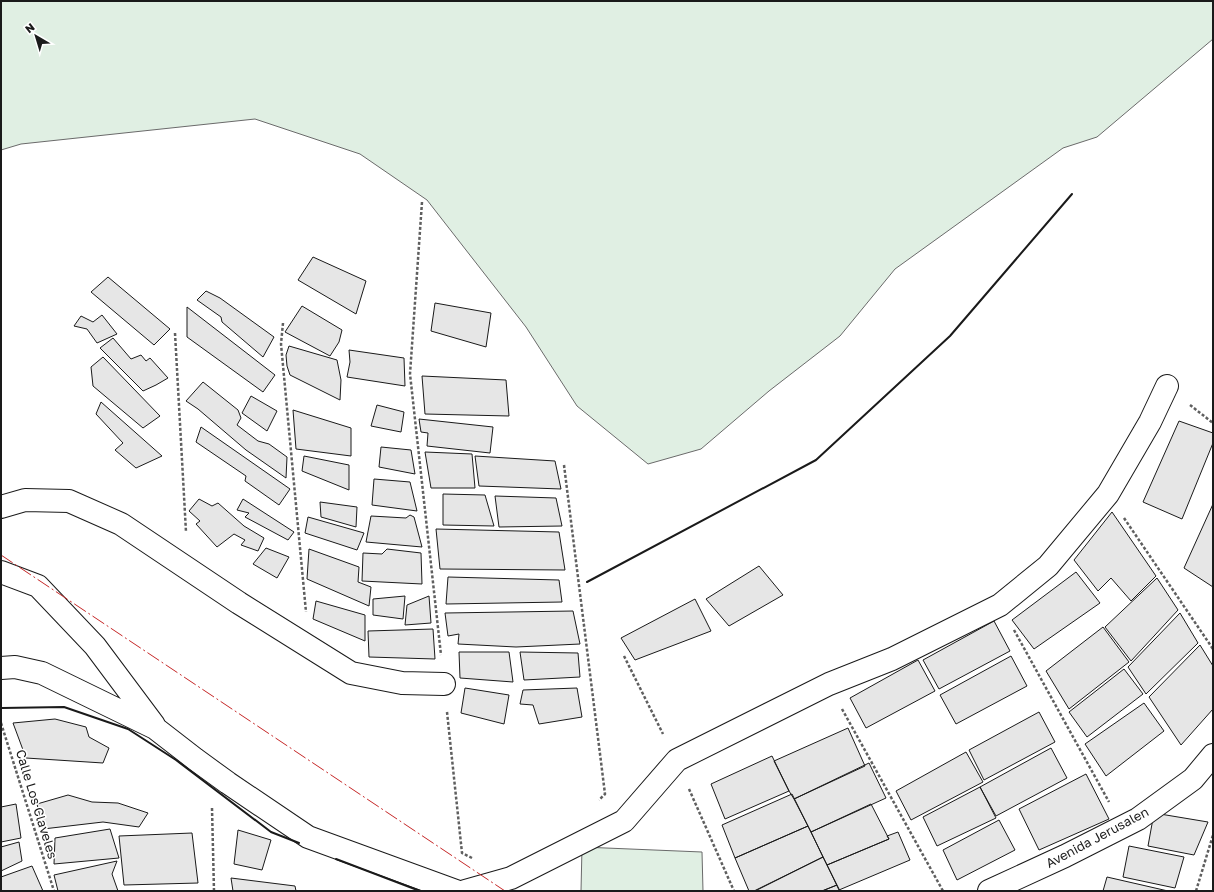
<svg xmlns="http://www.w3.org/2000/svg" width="1214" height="892" font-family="'Golos Text',sans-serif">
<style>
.green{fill:#e0efe3;stroke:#6a6a6a}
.building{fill:#e6e6e6;stroke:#1a1a1a}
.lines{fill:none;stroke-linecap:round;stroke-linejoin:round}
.street-casing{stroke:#1a1a1a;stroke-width:24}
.secondary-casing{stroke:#1a1a1a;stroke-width:24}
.path{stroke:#5f5f5f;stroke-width:2.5;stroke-dasharray:3 2;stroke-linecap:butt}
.street{stroke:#fff;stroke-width:22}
.secondary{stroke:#fff;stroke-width:22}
.wall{stroke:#1a1a1a;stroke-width:2}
.power{stroke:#c62828;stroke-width:1;stroke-dasharray:14 3 2 3;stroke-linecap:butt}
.labels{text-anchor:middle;stroke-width:3;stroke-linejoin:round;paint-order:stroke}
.street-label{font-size:13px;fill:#1a1a1a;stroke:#fff}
</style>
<rect width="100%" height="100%" fill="#fff"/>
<!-- green -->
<path class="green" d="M 1,1 L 1213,1 L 1213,39 L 1097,137 L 1063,148 L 895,269 L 840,336 L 769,391 L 701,449 L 648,464 L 577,406 L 526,327 L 427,200 L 360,154 L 255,119 L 21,144 L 1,150 Z
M 582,847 L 702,852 L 703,891 L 581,891 Z"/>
<!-- building -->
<path class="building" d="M 313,257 L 366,281 L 356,314 L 298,280 Z
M 108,277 L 170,329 L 154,345 L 91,292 Z
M 206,291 L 220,298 L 274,337 L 263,357 L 222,322 L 221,317 L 197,300 Z
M 435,303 L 491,313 L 486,347 L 431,331 Z
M 302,306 L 342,330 L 339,342 L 330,356 L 285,332 Z
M 187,307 L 275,375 L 263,392 L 187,337 Z
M 102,315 L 117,334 L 97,343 L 87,329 L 74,326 L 81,316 L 93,322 Z
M 113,338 L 131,359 L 141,355 L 146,361 L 150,358 L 168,378 L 156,385 L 143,391 L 100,348 Z
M 289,346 L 337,360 L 341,380 L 340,400 L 290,375 L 287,366 L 286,355 Z
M 349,350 L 404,358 L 405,386 L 347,377 L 350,362 Z
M 103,357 L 160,416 L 143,428 L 93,386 L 91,367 Z
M 422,376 L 506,380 L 509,416 L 425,414 Z
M 203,382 L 238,410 L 241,418 L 237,425 L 258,441 L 269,444 L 287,457 L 286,478 L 246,450 L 198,409 L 186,401 Z
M 251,396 L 277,411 L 267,431 L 242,413 Z
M 101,402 L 162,456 L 136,468 L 115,450 L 123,443 L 96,414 Z
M 377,405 L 404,412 L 401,432 L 371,426 Z
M 293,410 L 351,428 L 351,456 L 296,449 Z
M 419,419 L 493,427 L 490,453 L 427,446 L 428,433 L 421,432 Z
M 1179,421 L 1213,433 L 1213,443 L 1182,519 L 1143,502 Z
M 201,427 L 290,489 L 279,505 L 245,481 L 246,476 L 196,442 Z
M 381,447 L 411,450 L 415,474 L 379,467 Z
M 425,452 L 472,454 L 475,488 L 431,488 Z
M 304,456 L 349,465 L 349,490 L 302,471 Z
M 475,456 L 555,461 L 561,489 L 479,486 Z
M 374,479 L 410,482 L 417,511 L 372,505 Z
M 443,494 L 485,495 L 494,526 L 443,525 Z
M 495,496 L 556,498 L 562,526 L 499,527 Z
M 199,499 L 212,506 L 218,503 L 244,526 L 264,538 L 258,551 L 241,545 L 245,540 L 234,534 L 217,547 L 196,524 L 200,521 L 189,511 Z
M 243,499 L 294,532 L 288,540 L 245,517 L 249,513 L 237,510 Z
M 320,502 L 357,507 L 356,527 L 321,517 Z
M 1213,504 L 1213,587 L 1184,568 Z
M 1112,512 L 1156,576 L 1131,601 L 1111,578 L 1098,591 L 1074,560 Z
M 410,515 L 414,517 L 422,547 L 366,542 L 371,516 L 406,518 Z
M 308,517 L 364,533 L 357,550 L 305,533 Z
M 436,529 L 559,532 L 565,570 L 440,569 Z
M 266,548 L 289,557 L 277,578 L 253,564 Z
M 309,549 L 359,567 L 358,582 L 371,587 L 369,606 L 307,579 Z
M 387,549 L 421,553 L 422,584 L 362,581 L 363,553 L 382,554 Z
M 759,566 L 783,595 L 729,626 L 706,599 Z
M 1076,572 L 1100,603 L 1034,649 L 1012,620 Z
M 448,577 L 559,580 L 562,602 L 446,604 Z
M 1157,578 L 1178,610 L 1131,661 L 1105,627 Z
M 405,596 L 403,619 L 373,615 L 373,599 Z
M 429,596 L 431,623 L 405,625 L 407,605 Z
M 695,599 L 711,631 L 635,660 L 621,638 Z
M 316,601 L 365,615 L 365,641 L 313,619 Z
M 573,611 L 580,644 L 516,647 L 458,644 L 459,634 L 448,636 L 445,613 Z
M 1180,613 L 1198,643 L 1146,694 L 1128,667 Z
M 994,621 L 1010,651 L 939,689 L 923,660 Z
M 1103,627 L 1129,662 L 1069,709 L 1046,671 Z
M 433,629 L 435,659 L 369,657 L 368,631 Z
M 1200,645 L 1213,666 L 1213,709 L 1181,745 L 1149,697 Z
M 459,652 L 509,652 L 513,682 L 460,678 Z
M 520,652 L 578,653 L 580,677 L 524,680 Z
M 1011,656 L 1027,686 L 956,724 L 940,695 Z
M 918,660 L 935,691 L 866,728 L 850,698 Z
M 1124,669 L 1143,694 L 1087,737 L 1069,712 Z
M 465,688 L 509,695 L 504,724 L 461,713 Z
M 577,688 L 582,717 L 539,724 L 533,705 L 520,704 L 523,690 Z
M 1144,703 L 1164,731 L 1106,776 L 1085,744 Z
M 1039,712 L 1055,742 L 984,780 L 969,750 Z
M 55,719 L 86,727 L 89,737 L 109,748 L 103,763 L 26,758 L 13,723 Z
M 848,728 L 865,766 L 794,799 L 789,791 L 774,761 Z
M 1051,748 L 1067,778 L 996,816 L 980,787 Z
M 966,752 L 983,782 L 911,820 L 896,791 Z
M 772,756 L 789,791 L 725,819 L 711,784 Z
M 869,763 L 886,798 L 811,832 L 794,799 Z
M 1086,774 L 1109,819 L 1039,850 L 1019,809 Z
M 980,787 L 996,818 L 937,846 L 923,817 Z
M 792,794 L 808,826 L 735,858 L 722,825 Z
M 68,795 L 92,802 L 118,803 L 148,813 L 139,827 L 103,822 L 43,829 L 37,804 Z
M 16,804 L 21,838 L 1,842 L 1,807 Z
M 871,804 L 889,839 L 827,865 L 811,832 Z
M 1154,813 L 1208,822 L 1194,855 L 1148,846 Z
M 999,820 L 1015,850 L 957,880 L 943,850 Z
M 808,826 L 823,857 L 754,891 L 749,891 L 735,858 Z
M 110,829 L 119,858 L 54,864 L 55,838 Z
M 238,830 L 271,840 L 262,870 L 234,864 Z
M 898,832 L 910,860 L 839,890 L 827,865 L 889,839 L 887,836 Z
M 192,833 L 198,883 L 124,885 L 119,836 Z
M 19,842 L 22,861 L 1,871 L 1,847 Z
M 1129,846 L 1184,857 L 1175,888 L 1123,877 Z
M 823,857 L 837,885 L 822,891 L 755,891 Z
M 117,861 L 112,874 L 118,891 L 58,891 L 54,875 Z
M 32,866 L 43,891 L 1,891 L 1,877 Z
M 1107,877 L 1168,891 L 1103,891 Z
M 231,878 L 295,886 L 296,891 L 233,891 Z
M 837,885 L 840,891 L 822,891 Z"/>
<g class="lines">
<!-- street casing -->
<g class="street-casing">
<path id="street" d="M 1,507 L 25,500 L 69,501 L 121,524 L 239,603 L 351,673 L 402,683 L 444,684
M 1,572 L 38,586 L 95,646 L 154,725
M 1,668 L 15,667 L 42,673 L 155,728 L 195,759 L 228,783 L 308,837 L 456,891
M 465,891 L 511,878 L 624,821 L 677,760 L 829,684 L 892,659 L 1000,605 L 1048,566 L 1108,494 L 1150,422 L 1167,386"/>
</g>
<!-- secondary casing -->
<g class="secondary-casing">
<path id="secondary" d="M 989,891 L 1065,856 L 1138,819 L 1193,779 L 1213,755"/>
</g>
<!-- path -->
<path class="path" d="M 422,202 L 410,374 L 441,655
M 283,323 L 281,344 L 306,612
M 175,333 L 186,532
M 1190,405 L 1213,423
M 564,465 L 605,794 L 599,800
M 1124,518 L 1213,649
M 1014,630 L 1109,802
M 624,656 L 663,734
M 842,709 L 943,891
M 447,712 L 462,853 L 472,858
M 1,723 L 54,891
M 689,789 L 734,891
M 212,808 L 214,891
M 1196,891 L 1213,835"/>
<!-- street -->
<use href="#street" class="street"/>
<!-- secondary -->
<use href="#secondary" class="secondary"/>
<!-- wall -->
<path class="wall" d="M 587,582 L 816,460 L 950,336 L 1072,194
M 2,708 L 64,707 L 128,729 L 176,760 L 271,832 L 299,843
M 336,859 L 420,891"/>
<!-- power -->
<path class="power" d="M 1,555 L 505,891"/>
</g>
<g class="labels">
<!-- street labels -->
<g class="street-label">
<text transform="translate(37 804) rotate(73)" y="5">Calle Los Claveles</text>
<text transform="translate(1097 837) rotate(-28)" y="5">Avenida Jerusalen</text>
</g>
</g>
<!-- border -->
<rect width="1214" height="892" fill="none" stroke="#1a1a1a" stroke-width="4"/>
<!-- north arrow -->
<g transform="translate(36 36) rotate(322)" stroke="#ffffff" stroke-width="3" paint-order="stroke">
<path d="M0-3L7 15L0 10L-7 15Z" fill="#1a1a1a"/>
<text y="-6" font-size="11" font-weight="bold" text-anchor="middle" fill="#1a1a1a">N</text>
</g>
</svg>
